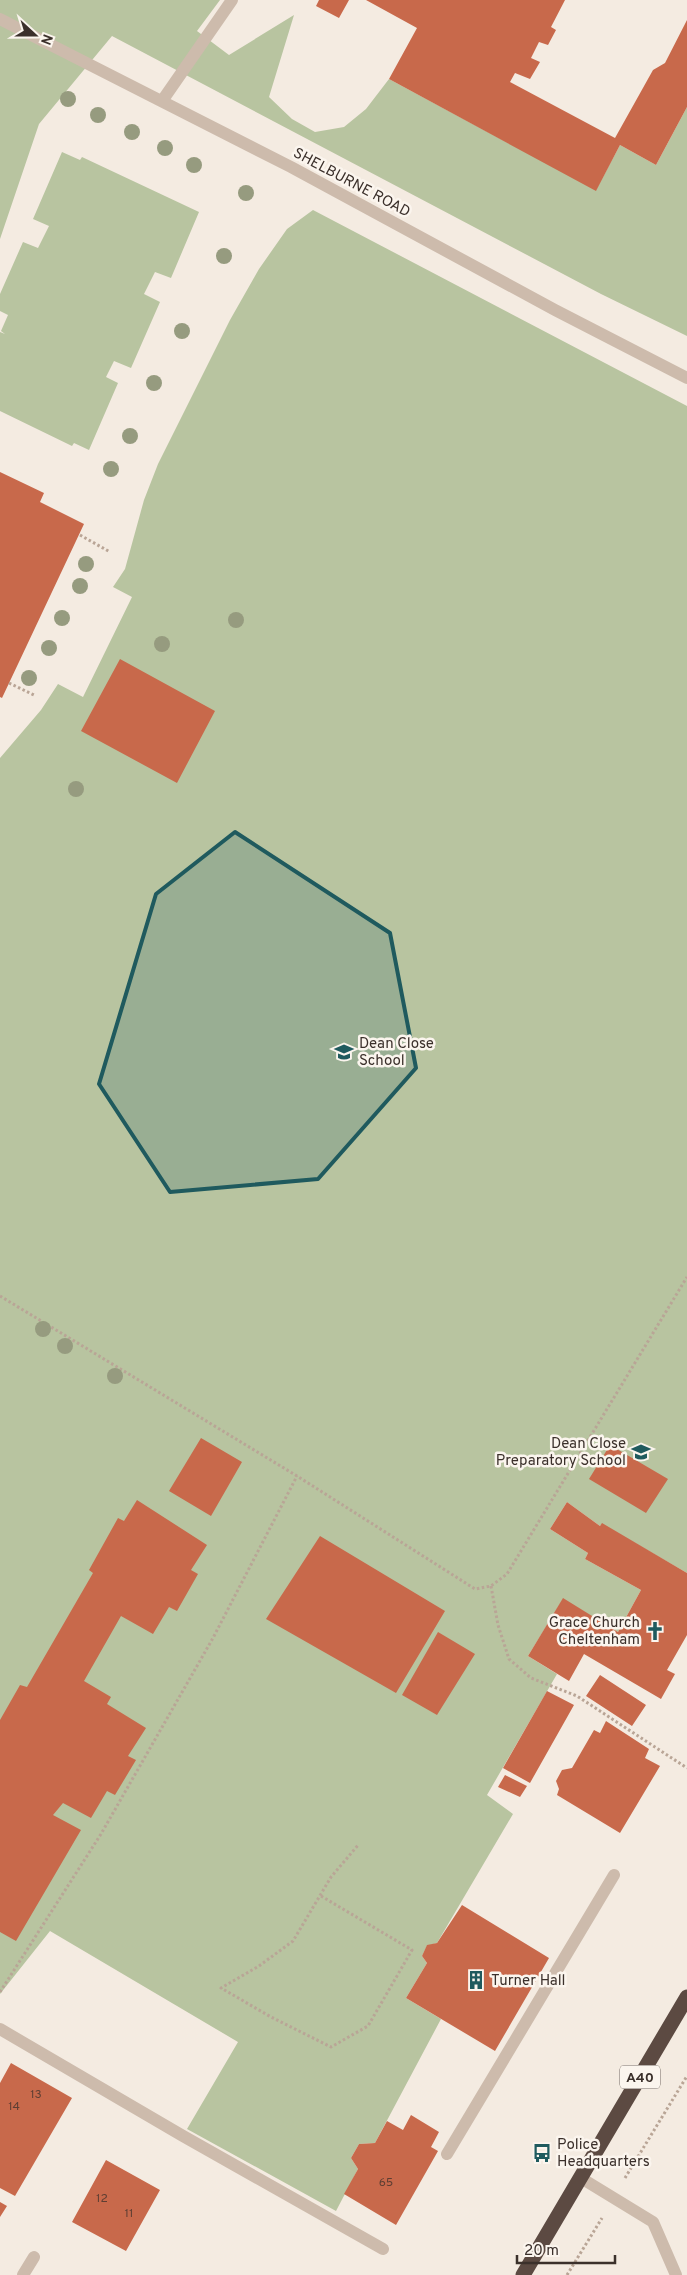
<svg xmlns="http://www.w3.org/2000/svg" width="687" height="2275" font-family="Overpass,sans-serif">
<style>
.green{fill:#b8c4a0}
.building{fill:#c8694b}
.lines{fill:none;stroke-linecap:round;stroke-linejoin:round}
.path{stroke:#b9a596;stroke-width:3;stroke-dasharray:2.5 2.5;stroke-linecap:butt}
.minor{stroke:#cdbbac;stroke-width:12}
.highway{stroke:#5c4a42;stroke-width:15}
.tree{fill:#969b7f}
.marked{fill:#1f5a5e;fill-opacity:0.2;stroke:#1f5a5e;stroke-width:4;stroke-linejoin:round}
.labels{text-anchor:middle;stroke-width:5;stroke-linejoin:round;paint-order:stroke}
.number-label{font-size:12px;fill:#5e3e33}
.shield{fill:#fbf5ee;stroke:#756b66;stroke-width:1}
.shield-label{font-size:14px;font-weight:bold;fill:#3b302b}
.street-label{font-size:15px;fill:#3b302b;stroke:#fbf5ee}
.poi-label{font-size:15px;fill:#3b302b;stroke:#fbf5ee;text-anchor:start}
</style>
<rect width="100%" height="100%" fill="#f4ebe1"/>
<!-- green -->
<path class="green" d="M 0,0 L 220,0 L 197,31 L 229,55 L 294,15 L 269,97 L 292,119 L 315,132 L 344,127 L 366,109 L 389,79 L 596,190 L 620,145 L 656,165 L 687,107 L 687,336 L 601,294 L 112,36 L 39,124 L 0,239 Z
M 62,152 L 80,160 L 82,157 L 199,212 L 171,278 L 155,272 L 144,294 L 160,302 L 131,368 L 114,361 L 106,377 L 118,383 L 89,450 L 74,443 L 72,446 L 0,411 L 0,332 L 5,334 L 1,331 L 8,315 L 0,311 L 0,294 L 23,242 L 38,248 L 49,226 L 33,219 Z
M 313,210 L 687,406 L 687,1573 L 602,1524 L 600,1526 L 567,1502 L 550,1529 L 588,1553 L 585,1559 L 641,1590 L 618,1632 L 563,1599 L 528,1656 L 557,1674 L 487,1795 L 513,1814 L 437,1943 L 427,1946 L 422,1956 L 427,1963 L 406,1998 L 441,2019 L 375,2143 L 359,2144 L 351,2158 L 358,2169 L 336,2211 L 187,2129 L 238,2042 L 50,1931 L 0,1994 L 0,758 L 41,710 L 58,684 L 83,697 L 132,597 L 113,587 L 125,569 L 144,500 L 158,464 L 230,320 L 259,269 L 287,229 Z"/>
<!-- building -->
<path class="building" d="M 319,0 L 349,0 L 339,18 L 316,6 Z
M 366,0 L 565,0 L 551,27 L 556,30 L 548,45 L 539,42 L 531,58 L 540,62 L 530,79 L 515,73 L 510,82 L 615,138 L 653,70 L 665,63 L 687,20 L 687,107 L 656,165 L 620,145 L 596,191 L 389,79 L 417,28 Z
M 0,472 L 44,493 L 40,502 L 84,524 L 2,698 L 0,697 Z
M 120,659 L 215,711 L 177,783 L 81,731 Z
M 201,1438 L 242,1462 L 211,1516 L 169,1491 Z
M 610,1445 L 668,1479 L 646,1513 L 589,1479 Z
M 137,1500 L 207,1545 L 191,1570 L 198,1574 L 177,1611 L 169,1607 L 153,1634 L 121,1616 L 84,1681 L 111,1697 L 107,1704 L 146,1728 L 128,1756 L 136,1760 L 115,1795 L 107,1791 L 91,1818 L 63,1803 L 53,1815 L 81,1830 L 16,1941 L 0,1932 L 0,1720 L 20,1685 L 27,1687 L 93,1573 L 89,1570 L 118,1518 L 124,1521 Z
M 567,1502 L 600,1526 L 602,1523 L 687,1573 L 687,1635 L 667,1670 L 675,1674 L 661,1699 L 584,1654 L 569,1681 L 528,1656 L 563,1598 L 618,1632 L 641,1590 L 585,1559 L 588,1553 L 550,1529 Z
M 320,1536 L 445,1611 L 396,1693 L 266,1619 Z
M 438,1632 L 475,1654 L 437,1715 L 402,1695 Z
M 600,1675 L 646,1705 L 632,1726 L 586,1696 Z
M 547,1691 L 574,1705 L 530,1783 L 503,1768 Z
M 606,1721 L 649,1749 L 645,1758 L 660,1766 L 620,1833 L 557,1795 L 559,1789 L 556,1781 L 562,1770 L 572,1768 L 594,1730 L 600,1733 Z
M 505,1775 L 527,1786 L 520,1797 L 498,1787 Z
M 462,1905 L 549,1958 L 495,2051 L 406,1998 L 427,1963 L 422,1956 L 427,1945 L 437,1943 Z
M 11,2063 L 72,2098 L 15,2196 L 0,2188 L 0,2083 Z
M 411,2115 L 439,2132 L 431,2147 L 438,2151 L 396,2225 L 344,2194 L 358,2169 L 351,2158 L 359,2144 L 375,2143 L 387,2121 L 403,2130 Z
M 106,2160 L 160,2190 L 126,2251 L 72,2222 Z
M 0,2202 L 7,2206 L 0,2217 Z"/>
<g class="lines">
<!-- path -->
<path class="path" d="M 80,535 L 110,552
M 9,683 L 36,696
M 0,1296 L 297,1476 L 475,1589 L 491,1586 L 507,1574 L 687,1277
M 491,1586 L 498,1625 L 509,1659 L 531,1678 L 577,1696 L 687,1768
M 321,1896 L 412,1950 L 368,2026 L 331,2047 L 271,2017 L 221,1988 L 259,1966 L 293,1941 L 331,1877 L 359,1844
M 0,1992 L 101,1834 L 213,1638 L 297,1476
M 625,2178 L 687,2076
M 567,2275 L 602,2218"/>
<!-- minor -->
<path class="minor" d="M 0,19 L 291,167 L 555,310 L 687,378
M 162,101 L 232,0
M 0,2029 L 183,2136 L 383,2249
M 447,2154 L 614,1875
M 581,2178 L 653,2222 L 676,2275
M 23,2275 L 34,2257"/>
<!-- highway -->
<path class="highway" d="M 523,2275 L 687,1997"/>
</g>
<!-- trees -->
<g class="tree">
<circle cx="68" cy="99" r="8"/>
<circle cx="98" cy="115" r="8"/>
<circle cx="132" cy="132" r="8"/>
<circle cx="165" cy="148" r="8"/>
<circle cx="194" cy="165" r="8"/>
<circle cx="246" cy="193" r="8"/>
<circle cx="224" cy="256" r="8"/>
<circle cx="182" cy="331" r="8"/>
<circle cx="154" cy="383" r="8"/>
<circle cx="130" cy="436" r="8"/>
<circle cx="111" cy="469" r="8"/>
<circle cx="86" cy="564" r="8"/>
<circle cx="80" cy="586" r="8"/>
<circle cx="62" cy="618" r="8"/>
<circle cx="236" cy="620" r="8"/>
<circle cx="162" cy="644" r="8"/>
<circle cx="49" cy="648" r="8"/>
<circle cx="29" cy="678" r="8"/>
<circle cx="76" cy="789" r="8"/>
<circle cx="43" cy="1329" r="8"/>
<circle cx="65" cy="1346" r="8"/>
<circle cx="115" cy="1376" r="8"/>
</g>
<!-- marked area -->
<path class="marked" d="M 235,832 L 390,933 L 416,1068 L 318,1179 L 170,1192 L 99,1084 L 156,894 Z"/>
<!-- icons -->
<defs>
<g id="school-bare" transform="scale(1.5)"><path d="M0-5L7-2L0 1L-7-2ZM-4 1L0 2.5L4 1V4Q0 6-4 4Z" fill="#1f5a5e" stroke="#fbf5ee" stroke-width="2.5" paint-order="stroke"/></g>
<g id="church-bare" transform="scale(1.5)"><path d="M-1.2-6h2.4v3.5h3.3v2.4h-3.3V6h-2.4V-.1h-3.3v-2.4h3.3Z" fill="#1f5a5e" stroke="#fbf5ee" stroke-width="2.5" paint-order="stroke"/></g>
<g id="building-bare" transform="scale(1.5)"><path d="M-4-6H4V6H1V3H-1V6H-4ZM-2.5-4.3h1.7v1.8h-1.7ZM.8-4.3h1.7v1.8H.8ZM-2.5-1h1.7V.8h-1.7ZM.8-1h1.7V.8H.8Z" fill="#1f5a5e" stroke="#fbf5ee" stroke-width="2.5" paint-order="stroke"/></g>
<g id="bus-bare" transform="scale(1.5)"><path d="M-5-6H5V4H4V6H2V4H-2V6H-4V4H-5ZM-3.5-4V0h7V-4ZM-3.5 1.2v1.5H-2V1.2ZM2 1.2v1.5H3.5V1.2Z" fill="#1f5a5e" stroke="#fbf5ee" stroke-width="2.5" paint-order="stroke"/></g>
</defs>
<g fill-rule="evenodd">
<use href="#school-bare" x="344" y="1052"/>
<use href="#school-bare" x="641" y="1452"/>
<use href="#church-bare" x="655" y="1631"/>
<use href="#building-bare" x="476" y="1980"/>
<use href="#bus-bare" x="542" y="2153"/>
</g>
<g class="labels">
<!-- number labels -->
<g class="number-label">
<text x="36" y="2098">13</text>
<text x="14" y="2110">14</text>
<text x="386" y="2186">65</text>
<text x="102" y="2202">12</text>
<text x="129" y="2217">11</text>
</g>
<!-- shield labels -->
<rect class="shield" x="620" y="2065.5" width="40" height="23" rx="4"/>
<g class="shield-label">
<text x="640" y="2082">A40</text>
</g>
<!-- street labels -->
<g class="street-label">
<text transform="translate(352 182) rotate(28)" y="5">SHELBURNE ROAD</text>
</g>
<!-- poi labels -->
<g class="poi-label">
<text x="359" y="1048">Dean Close<tspan x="359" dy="17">School</tspan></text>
<text x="626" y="1448" text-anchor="end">Dean Close<tspan x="626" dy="17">Preparatory School</tspan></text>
<text x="640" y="1627" text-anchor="end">Grace Church<tspan x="640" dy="17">Cheltenham</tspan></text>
<text x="491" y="1985">Turner Hall</text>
<text x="557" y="2149">Police<tspan x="557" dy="17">Headquarters</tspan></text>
</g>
</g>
<!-- north arrow -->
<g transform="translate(35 35) rotate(111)" stroke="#fbf5ee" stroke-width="4" paint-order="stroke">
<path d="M0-4L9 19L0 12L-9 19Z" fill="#3b302b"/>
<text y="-8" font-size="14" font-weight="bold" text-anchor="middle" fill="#3b302b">N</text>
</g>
<!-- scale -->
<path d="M517 2255v8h98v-8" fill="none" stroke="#3b302b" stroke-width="2.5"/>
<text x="524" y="2255" font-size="15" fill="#3b302b" stroke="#fbf5ee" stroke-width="4" paint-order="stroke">20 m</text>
</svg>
